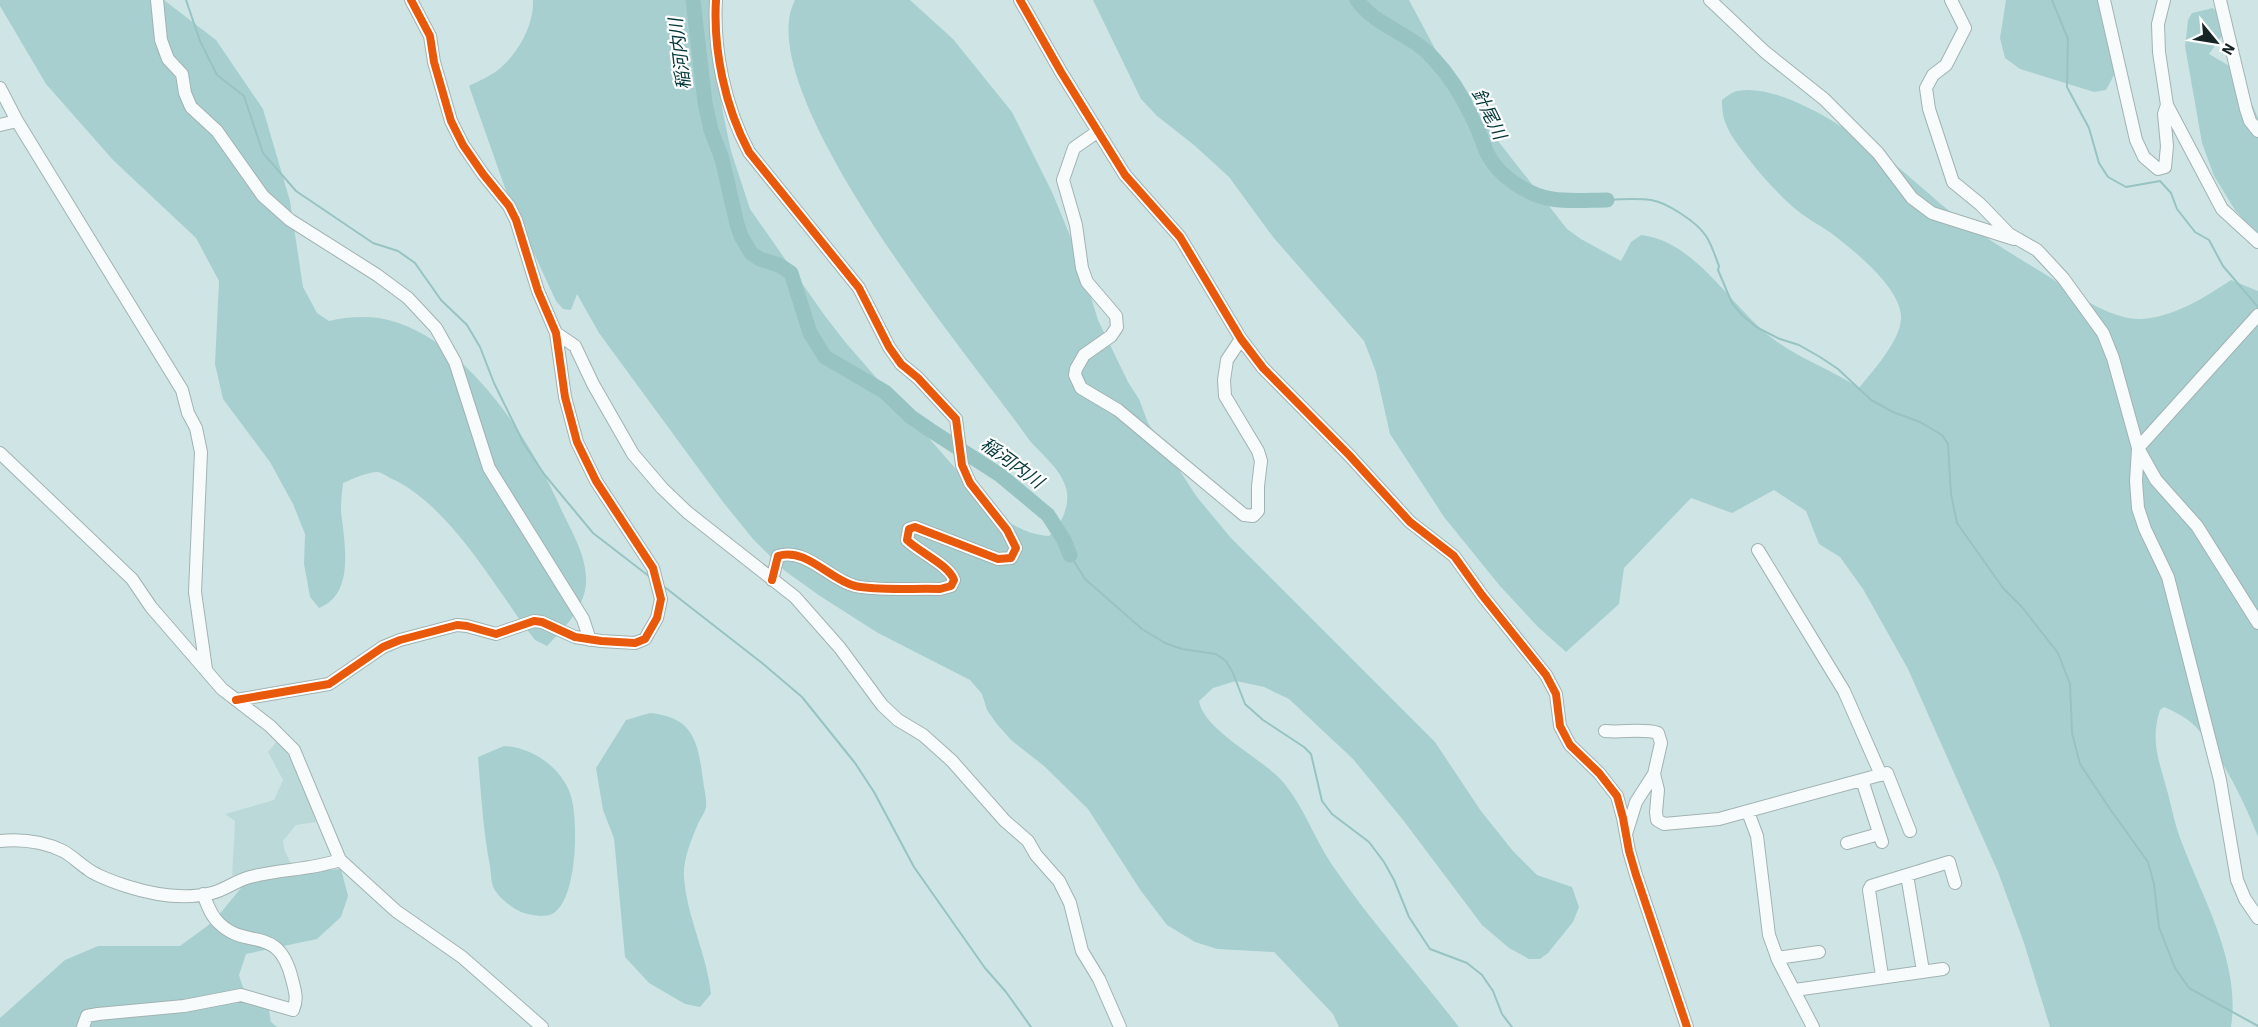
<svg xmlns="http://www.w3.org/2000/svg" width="2258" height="1027" font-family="'Source Sans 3','Noto Sans JP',sans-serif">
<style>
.green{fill:#bcd9d9}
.forest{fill:#a8cfcf}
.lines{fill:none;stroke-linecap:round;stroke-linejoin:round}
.stream{stroke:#98c3c3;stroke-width:2}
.river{stroke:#98c3c3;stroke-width:15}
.minor-casing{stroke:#a1b2b2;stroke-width:14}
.minor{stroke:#f8fbfb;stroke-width:12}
.cycleway-casing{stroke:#fff;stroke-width:11}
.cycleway{stroke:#e8590c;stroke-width:8}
.labels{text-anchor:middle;stroke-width:4.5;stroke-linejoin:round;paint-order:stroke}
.water-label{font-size:18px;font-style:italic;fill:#033738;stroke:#fff}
</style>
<rect width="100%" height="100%" fill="#cfe5e5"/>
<!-- green -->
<path class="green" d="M 278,740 L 298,767 L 316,822 L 296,825 L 283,841 L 285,851 L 292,866 L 240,877 L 232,875 L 235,821 L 225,814 L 274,800 L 283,780 L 268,752 Z"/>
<!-- forest -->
<path class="forest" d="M 0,0 L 164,0 L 216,40 L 263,109 L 290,201 L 303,287 L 317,313 L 329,321 C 345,317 362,316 379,318 C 462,332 530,438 561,509 C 571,530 585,553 586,577 C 588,604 565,628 547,646 L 535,640 C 495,589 450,504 390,478 C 387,476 382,473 378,472 C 366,472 353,479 343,483 C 342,492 341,502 341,511 C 344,541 356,594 319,608 L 310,597 L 304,564 L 305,534 L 293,504 L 270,462 L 223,399 L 215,364 L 219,281 L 196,238 L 113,160 L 46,84 L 0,6 Z
M 533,0 L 713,0 L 717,71 L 723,113 L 731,151 L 750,209 L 825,316 L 846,343 L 989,507 C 1009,523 1023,534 1049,536 C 1061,526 1071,504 1066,488 C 1060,468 1043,456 1030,441 C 1025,434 1020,427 1014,419 C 960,346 749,88 795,0 L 910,0 L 953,39 L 1012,112 L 1052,192 L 1078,255 L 1098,320 L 1128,382 L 1139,399 L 1148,423 L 1197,497 L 1231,538 L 1435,742 L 1481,811 L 1513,851 L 1537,875 L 1572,887 L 1579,907 L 1573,922 L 1548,953 L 1540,959 L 1529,959 L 1509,948 L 1482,925 L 1403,820 L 1353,759 L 1289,699 L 1264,687 L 1236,681 L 1213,688 L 1199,701 C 1204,731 1264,759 1283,782 C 1305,808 1315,841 1335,869 C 1373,924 1418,974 1459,1027 L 1339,1027 L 1333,1014 L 1274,952 L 1217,949 L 1195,942 L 1167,925 L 1141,891 L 1088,809 L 1044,766 L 1011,740 L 996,723 L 987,710 L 982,694 L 970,680 L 878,633 L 820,596 L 785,571 L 753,539 L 723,502 L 599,333 L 577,294 L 571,310 L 563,309 L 556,301 L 510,202 L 469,86 C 479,81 490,76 498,70 C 518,54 534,25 533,0 Z
M 1093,0 L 1409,0 L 1455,86 L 1567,229 L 1581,239 L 1621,261 L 1631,242 L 1641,235 C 1696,241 1731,307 1772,338 C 1798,358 1831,369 1859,388 C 1872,372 1900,341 1901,319 C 1903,289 1852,249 1831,233 C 1818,224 1804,217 1793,207 C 1774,190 1759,173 1744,153 C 1731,136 1721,122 1722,100 C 1726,97 1732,92 1737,91 C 1779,82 1850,130 1883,155 C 1908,174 1931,197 1956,216 C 1986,239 2019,258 2051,278 C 2074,294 2112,320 2141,319 C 2174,317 2204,298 2231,280 L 2258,291 L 2258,837 C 2243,799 2223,758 2196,727 C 2187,718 2176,712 2164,707 L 2160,710 C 2150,741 2159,760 2167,790 C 2172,808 2175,826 2182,843 C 2204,901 2241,964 2231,1027 L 2050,1027 L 2024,943 L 1998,872 L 1908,669 L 1863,589 L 1840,557 L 1819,544 L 1806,511 L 1774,490 L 1732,513 L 1691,498 L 1624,568 L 1619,604 L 1566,652 L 1538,627 L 1500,586 L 1444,517 L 1390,434 L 1376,372 L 1364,341 L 1273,237 L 1229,177 L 1194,145 L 1157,116 L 1141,99 Z
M 2006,0 L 2098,0 C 2122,40 2131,47 2106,90 L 2094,92 L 2020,69 L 2005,58 L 2000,38 Z
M 2213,8 L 2220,15 L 2222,36 L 2209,54 L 2245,75 L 2247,93 L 2258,118 L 2258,235 L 2235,210 L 2214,176 L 2202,143 L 2185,46 L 2188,20 L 2192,13 Z
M 650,713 C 693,717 698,741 703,780 C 704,788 707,800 706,807 C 705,813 700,819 698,824 C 691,840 683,860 684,877 C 687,918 707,954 711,994 L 700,1007 L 685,1004 L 649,983 L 625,957 L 614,838 L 603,810 L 596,768 L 626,720 Z
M 504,746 C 531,747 560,766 570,793 C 579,817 578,901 552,914 C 543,918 530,915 521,912 C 511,907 500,899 494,889 C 491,883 491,873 490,866 C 483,830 481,794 478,757 Z
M 341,869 L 348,896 L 341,917 L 317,939 L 246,954 L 239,975 L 247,1000 L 268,1004 L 271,1022 L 277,1027 L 0,1027 L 0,1018 L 65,960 L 98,946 L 180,946 L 214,921 L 245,883 L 308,872 Z"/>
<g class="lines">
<!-- stream -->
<path class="stream" d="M 186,0 L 200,41 L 217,75 L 244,96 L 263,153 L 296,191 L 373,243 L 398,251 L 415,263 L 441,300 L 467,325 L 480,347 L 494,383 L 524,444 L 544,474 L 593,533 L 650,577
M 2052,0 L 2068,39 L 2067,87 L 2089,128 L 2099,163 L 2108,177 L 2126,187 L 2160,181 L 2171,193 L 2177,209 L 2195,232 L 2209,240 L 2223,266 L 2258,307
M 1607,200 C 1622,199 1636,198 1651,200 C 1666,202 1697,222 1706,236 C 1712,245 1715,256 1719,266 L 1718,270 L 1732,303 L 1743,316 L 1758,328 L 1780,339 L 1799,345 L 1820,357 L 1838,369 L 1871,400 L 1893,412 L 1920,422 L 1942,435 L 1948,444 L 1951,494 L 1957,523 L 2003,588 L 2022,607 L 2058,653 L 2070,684 L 2072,733 L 2080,764 L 2110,809 L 2148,862 L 2154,884 L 2159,927 L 2175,968 L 2189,988 L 2258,1026
M 1070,555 L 1085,579 L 1142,629 L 1165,643 L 1182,649 L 1216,654 L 1226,661 L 1233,673 L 1245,704 L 1263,720 L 1304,747 L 1311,754 L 1322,801 L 1332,814 L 1369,842 L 1384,862 L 1394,880 L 1409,917 L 1430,949 L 1467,963 L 1482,975 L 1493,991 L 1502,1014 L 1512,1027
M 662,585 L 762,663 L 802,697 L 855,763 L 874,792 L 914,867 L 985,968 L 1006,992 L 1031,1027"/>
<!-- river -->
<path class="river" d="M 693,0 L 705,103 L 711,130 L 722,159 L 737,224 L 741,236 L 751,253 L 760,259 L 779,265 L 791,273 L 810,333 L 825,357 L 885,392 L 911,417 L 930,430 L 1000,475 L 1048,515 L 1064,540 L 1070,555
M 1357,0 C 1375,26 1412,34 1433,58 C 1450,76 1463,97 1473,119 C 1479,130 1482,142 1487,153 C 1498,176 1527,195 1552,199 C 1570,202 1589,200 1607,200"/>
<!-- minor casing -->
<g class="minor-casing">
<path id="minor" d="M 157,0 L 161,40 L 168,59 L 182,74 L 185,93 L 191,107 L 217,131 L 263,196 L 290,220 L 377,275 L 408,298 L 436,328 L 455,362 L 489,468 L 583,619 L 590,640
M 716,0 C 713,50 725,107 749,152 L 859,288 L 889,347 L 901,364 L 918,378 L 956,419 L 962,465 L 970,483 L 1007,530 L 1016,548 L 1011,558 L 998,559 L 915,527 L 909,529 L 907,540 C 919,552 949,565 954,580 L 951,586 L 940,589 C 915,588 878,591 855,586 C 830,580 806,547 778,556 L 772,580
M 1020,0 L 1061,72 L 1125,175 L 1180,237 L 1241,339 L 1263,368 L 1349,455 L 1410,522 L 1454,556 L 1482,595 L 1546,675 L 1556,694 L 1560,726 L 1570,745 L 1599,773 L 1617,796 L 1623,818 L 1629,851 L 1636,875 L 1687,1027
M 1710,0 L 1765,52 L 1824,99 L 1878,153 L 1912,198 L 1932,213 L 2014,239
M 1951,0 L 1965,28 L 1946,65 L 1933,75 L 1926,88 L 1929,109 L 1953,182 L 1980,204 L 2009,234 L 2037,250 L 2063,278 L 2103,333 L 2113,358 L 2138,448 L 2156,480 L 2197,526 L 2258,623
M 2104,0 L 2136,140 L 2144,157 L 2158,169 L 2165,167 L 2167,146 L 2164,114 L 2167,105
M 2164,0 L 2158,24 L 2159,52 L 2167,105 L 2222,209 L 2258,242
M 2220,0 L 2246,109 L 2250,121 L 2258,131
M 0,88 L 17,121 L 182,390 L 188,413 L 196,428 L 201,452 L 195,592 L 206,669
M 0,125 L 17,121
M 1097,132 L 1074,148 L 1063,180 L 1076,225 L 1082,268 L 1087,282 L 1116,316 L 1117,327 L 1111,336 L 1084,355 L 1076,369 L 1075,375 L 1081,388 L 1118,410 L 1244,515 L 1253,516 L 1258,511 L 1258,486 L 1261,461 L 1258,451 L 1225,396 L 1224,380 L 1227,360 L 1241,339
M 2258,315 L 2138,448 L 2136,481 L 2138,508 L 2145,529 L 2168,577 L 2220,780 L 2237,880 L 2245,899 L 2258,918
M 556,333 L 575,346 L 593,384 L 633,454 L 662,488 L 687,512 L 795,597 L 840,648 L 882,705 L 898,720 L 923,735 L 952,761 L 1005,821 L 1028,841 L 1036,855 L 1059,881 L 1070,903 L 1082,951 L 1099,979 L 1120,1027
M 0,453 L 132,579 L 151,607 L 222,689 L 270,726 L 294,750 L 340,860 L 396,911 L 462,957 L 542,1027
M 1758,550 L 1844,691 L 1881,775
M 236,700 L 329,684 L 383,647 L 400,640 L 457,625 L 467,626 L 496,634 L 534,621 L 542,622 L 575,637 L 601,641 L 635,643 L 645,639 L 657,618 L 661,599 L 653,568 L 596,481 L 577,442 L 565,397 L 556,333 L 538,291 L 516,220 L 509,206 L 483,174 L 463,145 L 451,121 L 434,62 L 430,36 L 411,0
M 1605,731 C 1622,733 1642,728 1658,733 L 1661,743 L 1654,774 L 1636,802 L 1627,831
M 1654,774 L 1658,790 L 1656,812 L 1657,820 L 1664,824 L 1719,819 L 1887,773 L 1910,831
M 1862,780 L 1882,842
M 1748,812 L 1757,836 L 1769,935 L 1778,960 L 1813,1027
M 0,841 C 22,839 42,841 63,851 C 72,856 80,864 89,870 C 99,877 114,882 126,886 C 154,895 184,900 212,893 C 225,890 237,880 250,877 C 280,869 311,870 340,860
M 1847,843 L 1879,834
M 1907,875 L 1923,971
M 1777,958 L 1819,952
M 1882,976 L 1869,890 L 1871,886 L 1949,862 L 1955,883
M 1795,990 L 1943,969
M 83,1027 L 87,1016 L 98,1014 L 184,1006 L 241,995 L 293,1010 C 298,999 295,991 292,979 C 278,923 247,951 219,923 C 211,916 207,904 203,894"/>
</g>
<!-- minor -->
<use href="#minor" class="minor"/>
<!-- cycleway casing -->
<g class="cycleway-casing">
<path id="cycleway" d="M 716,0 C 713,50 725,107 749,152 L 859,288 L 889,347 L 901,364 L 918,378 L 956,419 L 962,465 L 970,483 L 1007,530 L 1016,548 L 1011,558 L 998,559 L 915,527 L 909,529 L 907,540 C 919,552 949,565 954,580 L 951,586 L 940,589 C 915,588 878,591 855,586 C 830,580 806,547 778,556 L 772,580
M 1020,0 L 1061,72 L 1125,175 L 1180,237 L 1241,339 L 1263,368 L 1349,455 L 1410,522 L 1454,556 L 1482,595 L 1546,675 L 1556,694 L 1560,726 L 1570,745 L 1599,773 L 1617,796 L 1623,818 L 1629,851 L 1636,875 L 1687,1027
M 236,700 L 329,684 L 383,647 L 400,640 L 457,625 L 467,626 L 496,634 L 534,621 L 542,622 L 575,637 L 601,641 L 635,643 L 645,639 L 657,618 L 661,599 L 653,568 L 596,481 L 577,442 L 565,397 L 556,333 L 538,291 L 516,220 L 509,206 L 483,174 L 463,145 L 451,121 L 434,62 L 430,36 L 411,0"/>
</g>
<!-- cycleway -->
<use href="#cycleway" class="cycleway"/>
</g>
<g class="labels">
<!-- water labels -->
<g class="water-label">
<text transform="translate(680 54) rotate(-97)" y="6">稲河内川</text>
<text transform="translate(1489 114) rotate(64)" y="6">針尾川</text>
<text transform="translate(1012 463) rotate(36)" y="6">稲河内川</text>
</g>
</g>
<!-- north arrow -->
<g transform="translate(2216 42) rotate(120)" stroke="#ffffff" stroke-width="4.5" paint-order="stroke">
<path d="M0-4.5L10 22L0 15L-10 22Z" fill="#152424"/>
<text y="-9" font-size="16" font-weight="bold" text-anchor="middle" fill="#152424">N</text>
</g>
</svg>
